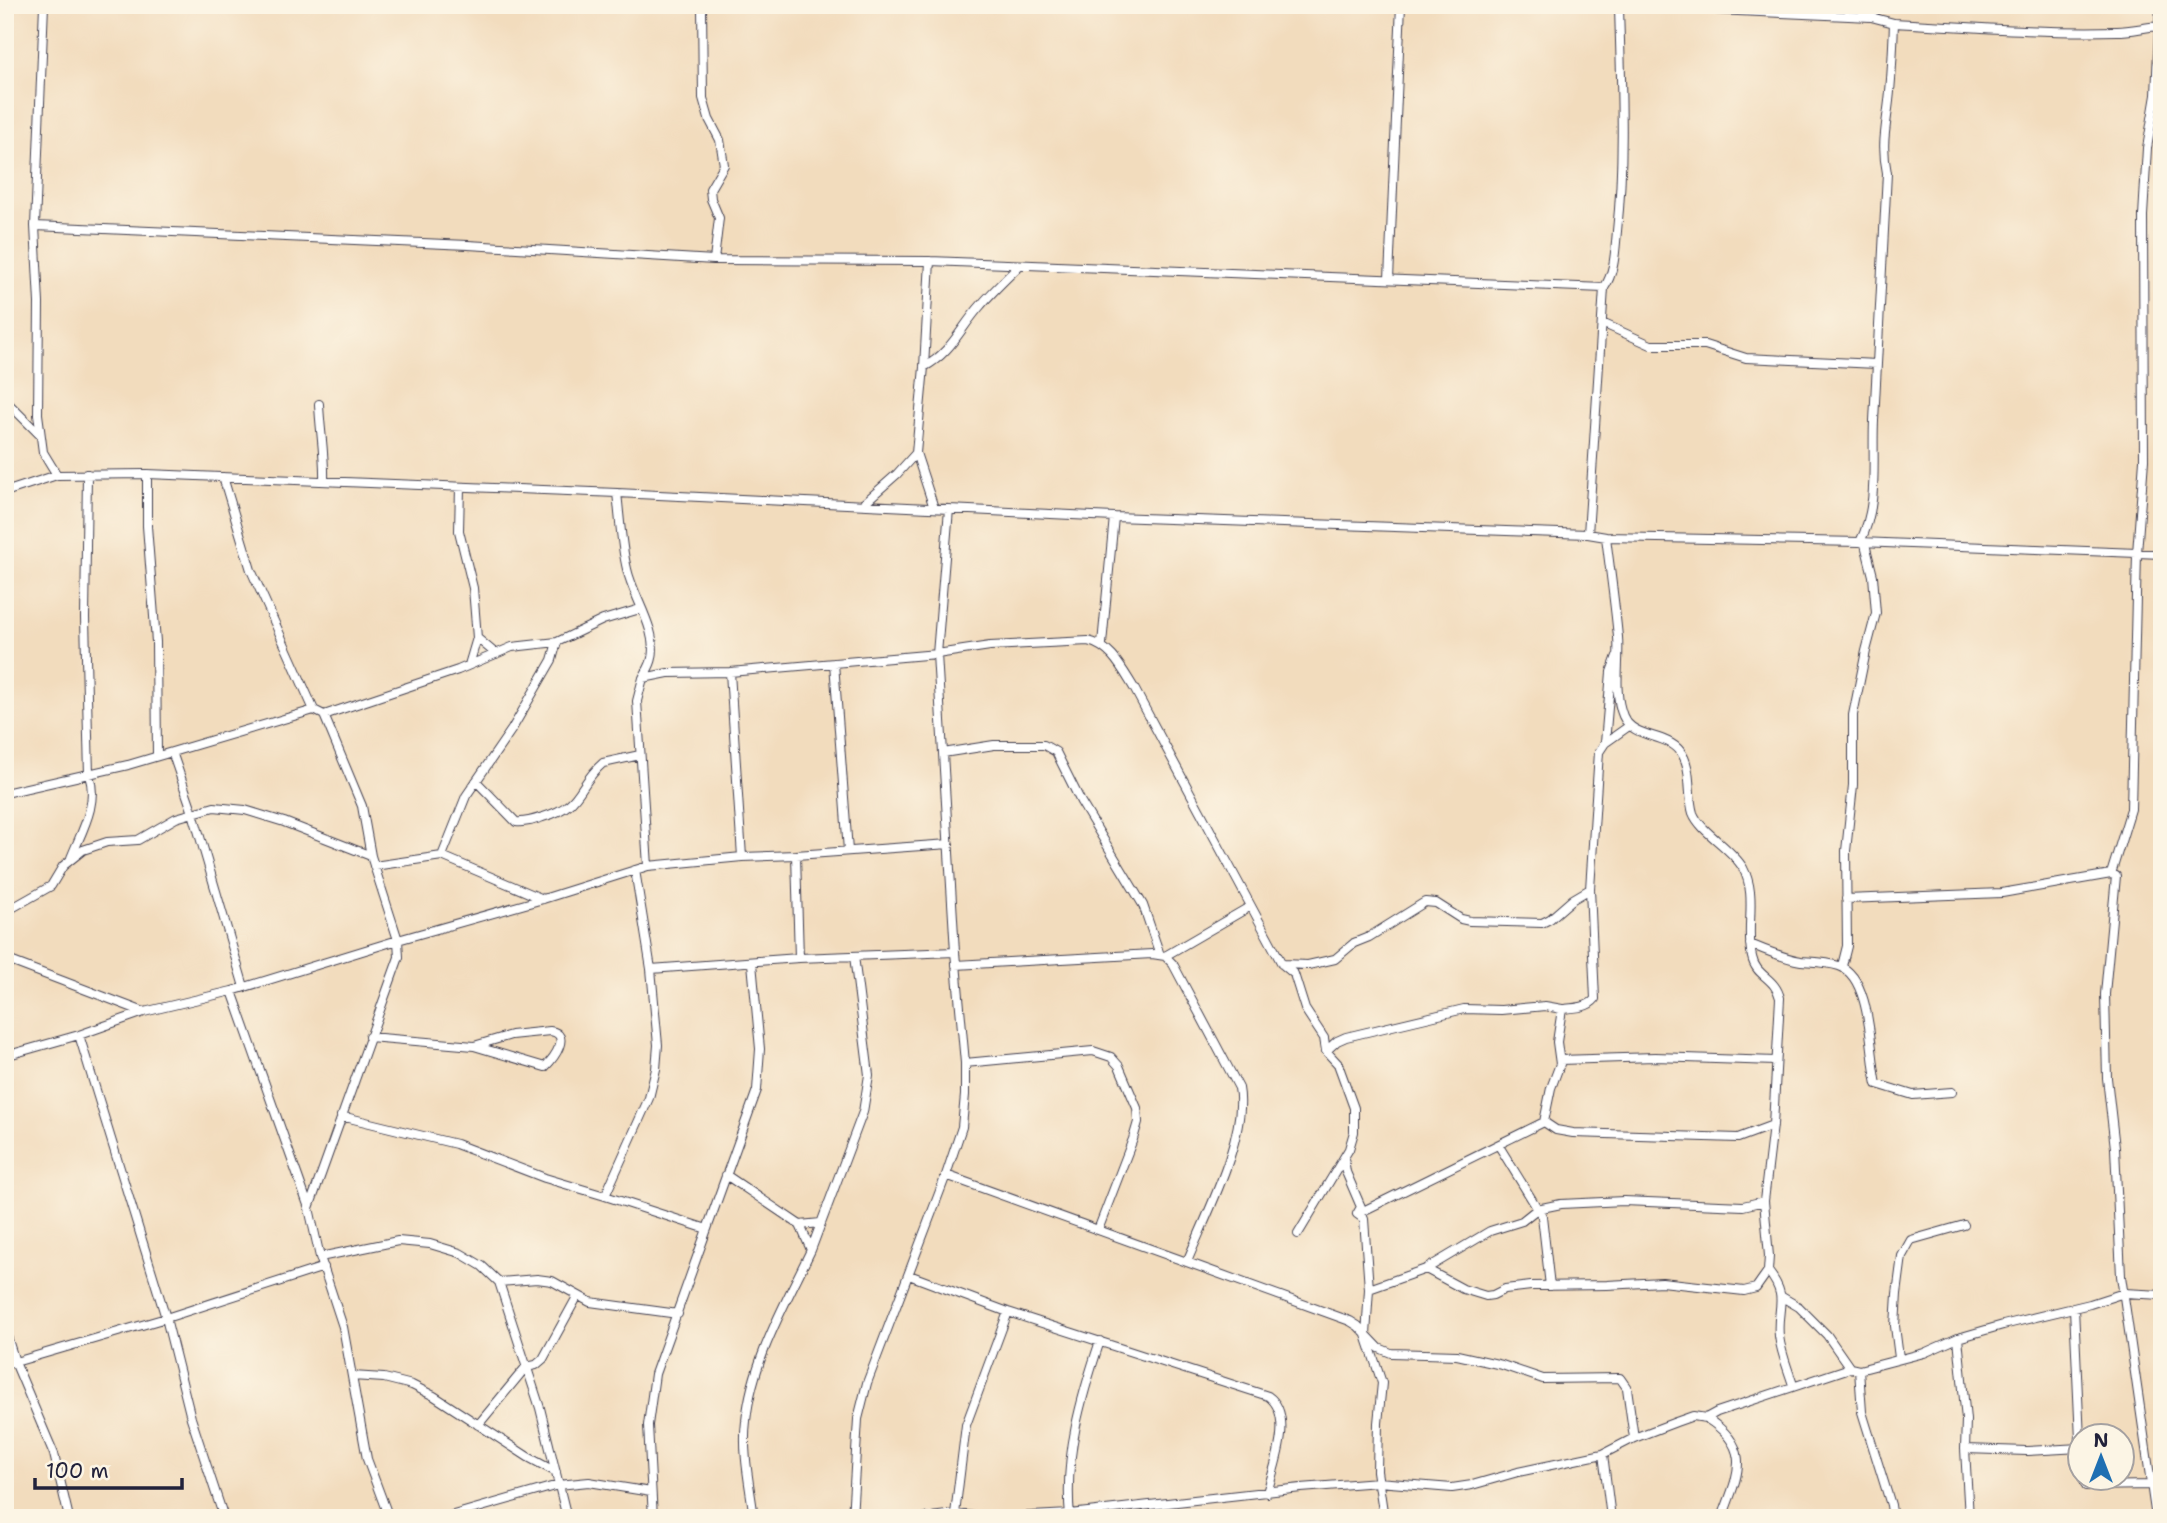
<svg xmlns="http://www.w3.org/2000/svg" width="2167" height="1523" font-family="'Shantell Sans',sans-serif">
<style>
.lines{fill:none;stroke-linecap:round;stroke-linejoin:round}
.street-casing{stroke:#413e4e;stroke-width:10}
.street{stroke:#fff;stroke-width:8}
</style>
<rect width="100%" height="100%" fill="#fcf5e5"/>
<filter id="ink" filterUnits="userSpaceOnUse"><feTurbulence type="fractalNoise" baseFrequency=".0143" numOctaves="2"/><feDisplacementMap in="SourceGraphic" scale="14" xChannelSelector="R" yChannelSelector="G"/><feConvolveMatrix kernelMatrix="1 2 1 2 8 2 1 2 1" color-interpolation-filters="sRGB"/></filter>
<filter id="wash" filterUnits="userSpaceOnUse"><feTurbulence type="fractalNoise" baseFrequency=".00686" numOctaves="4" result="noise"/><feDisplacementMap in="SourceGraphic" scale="28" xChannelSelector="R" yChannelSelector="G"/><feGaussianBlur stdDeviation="1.57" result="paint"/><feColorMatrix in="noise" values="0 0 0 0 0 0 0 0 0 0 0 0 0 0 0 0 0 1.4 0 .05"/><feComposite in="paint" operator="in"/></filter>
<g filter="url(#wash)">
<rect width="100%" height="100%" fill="#f2dcbd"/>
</g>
<g filter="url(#ink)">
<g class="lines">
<!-- street casing -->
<g class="street-casing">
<path id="street" d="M 44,5 L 35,226 L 39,303 L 38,414 L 43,452 L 57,475
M 702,5 L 703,98 L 709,119 L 720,140 L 724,165 L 710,189 L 711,199 L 719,218 L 714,260
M 1603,5 L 1871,17 L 1894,23 C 1968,27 2043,33 2117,31 C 2131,31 2145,27 2160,26
M 35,226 L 468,245 L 714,260 L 930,261 L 1604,288 L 1588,534
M 1389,279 L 1401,5
M 1604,288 C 1615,272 1615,251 1617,231 C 1625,157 1621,81 1619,7
M 1602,323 L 1651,345 L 1705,345 L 1746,358 L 1877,364
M 924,367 C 951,353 961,327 981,305 C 993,291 1007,278 1020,265
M 5,400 L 39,434
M 319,404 C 320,430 325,456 324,481
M 916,453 L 934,508
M 147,474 L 147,526 L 156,642 L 157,756
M 223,477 L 251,570 L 314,710 L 324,715 L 362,806 L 371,856 L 398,940 L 399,957 L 309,1208
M 460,487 L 459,531 L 473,588 L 477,638 L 469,665
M 5,492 L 57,475 L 147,474 L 617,493 L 1114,517 L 1588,534 L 1606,537 L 1860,542 L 2162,554
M 617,493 C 620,519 621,544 627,569 C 633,597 658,630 652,658 C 651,665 646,672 643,678
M 863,504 L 897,474 L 916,453 L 924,367 L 930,261
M 949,509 L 937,654 L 990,646 L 1088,641 C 1111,646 1122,669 1134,688 L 1251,906 L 1165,956
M 1860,542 C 1879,505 1872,461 1874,421 C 1879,338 1883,255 1887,173 C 1881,145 1886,128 1889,101 C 1892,75 1893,49 1894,23
M 477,638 L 496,654
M 1102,644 L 1114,517
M 834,663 L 848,851
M 730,672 L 742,857
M 324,715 L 458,670 L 512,647 L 557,642 L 603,620 L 640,609
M 1605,743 L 1611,672 L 1617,656
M 172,752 L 193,813 L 244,987
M 943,753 L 994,745 L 1044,745 L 1056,752 L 1081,802 L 1143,905 L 1160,955
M 476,781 L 516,822 C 526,823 534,820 543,817 C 584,805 576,786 603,763 L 640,755
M 5,793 L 128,765 L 314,710
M 796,855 L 799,958
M 442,856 L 466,796 L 512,729 L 552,660 L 557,642
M 71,858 C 81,832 99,804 89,775 L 85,618 L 87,474
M 374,866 L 442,856 L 543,899
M 648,866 L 637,701 L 643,678 L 668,673 L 730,672 L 937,654 L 955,952 L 965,1063 L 965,1095 L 962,1127 L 946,1175 L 867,1383 L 858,1419 L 852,1518
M 635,870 L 651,969 L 658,1045 L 656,1069 L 649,1098 L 605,1196 L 707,1229 L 655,1374 L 648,1425 L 653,1518
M 1846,899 L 2002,893 L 2111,874
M 1251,906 L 1282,964 L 1294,974 L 1305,1009 L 1324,1038 L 1326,1051 L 1338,1064 L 1354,1108 L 1354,1132 L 1349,1149 L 1298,1234
M 5,912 L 51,886 L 63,866 L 83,850 L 107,842 L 138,840 L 176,818 L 214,807 L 245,810 L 284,822 L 371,856
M 1750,944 C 1767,951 1783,958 1801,961 C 1814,962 1827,962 1839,966 C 1872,977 1870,1055 1877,1084 L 1913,1095 L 1952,1092
M 5,959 L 144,1012
M 1282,964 L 1308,965 L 1335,959 L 1354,943 L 1369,937 L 1425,902 L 1436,903 L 1461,919 L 1470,921 L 1542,923 L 1550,919 L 1573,899 L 1590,889
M 956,965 L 1152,954 L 1165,956 L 1173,964 L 1239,1088 C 1248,1136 1205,1217 1187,1262
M 1842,966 L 1847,946 L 1846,851 L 1853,785 L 1853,715 L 1866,651 L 1876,613 L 1873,576 L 1865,544
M 651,969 L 799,958 L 955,952
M 232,991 L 309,1208 L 320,1257 L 343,1327 L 367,1459 L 389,1518
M 1562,1009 C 1573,1008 1588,1008 1595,999 L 1590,889 L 1599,752 L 1605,743 L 1629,726
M 79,1035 L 166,1318 L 191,1418 L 224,1518
M 369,1037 L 474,1046 L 545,1067 C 554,1058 572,1034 550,1031 L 511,1035 L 474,1046
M 1326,1051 L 1337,1041 L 1346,1037 L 1464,1009 L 1501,1010 L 1545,1006 L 1562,1009 L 1557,1042 L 1560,1064 L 1551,1088 L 1544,1122 L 1357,1214
M 5,1056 L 79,1035 L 144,1012 L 232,991 L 398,940 L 543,899 L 648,866 L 742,857 L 796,855 L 949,844
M 1560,1060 L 1655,1057 L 1776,1061
M 965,1063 L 1093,1051 L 1111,1057 L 1119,1066 L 1137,1108 L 1138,1122 L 1133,1139 L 1098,1230
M 341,1116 L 456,1144 L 545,1178 L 605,1196
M 1544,1122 L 1556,1130 L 1573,1133 L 1738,1138 L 1773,1125
M 1499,1146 L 1542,1216 L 1550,1286
M 1344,1158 L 1346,1172 L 1361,1207 L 1357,1214 L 1364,1219 L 1369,1289 L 1366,1335 L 1382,1383 L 1378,1423 L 1377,1471 L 1384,1518
M 726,1175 L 800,1225 L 811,1250 L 863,1112 L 869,1075 L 854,956
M 946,1175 L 1350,1321 L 1358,1326 L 1379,1348 L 1391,1353 L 1457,1355 L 1502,1365 L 1543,1379 L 1620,1378 L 1627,1388 L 1634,1438
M 800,1225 L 821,1223
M 707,1229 L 757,1090 L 760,1049 L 752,963
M 320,1257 L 398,1241 L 430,1244 L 460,1253 L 482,1266 L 499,1282 L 540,1408 L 567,1518
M 1426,1269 L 1463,1289 L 1486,1296 L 1493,1295 L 1505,1289 L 1531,1286 L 1607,1285 L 1662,1282 L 1744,1291 L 1756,1288 L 1768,1271 L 1769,1256 L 1764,1201 L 1773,1125 L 1780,998 C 1775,977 1756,977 1752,957 C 1745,927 1758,896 1743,868 C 1731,847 1701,833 1693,813 C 1687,794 1693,767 1680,751 C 1666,733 1633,739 1623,716 C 1613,692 1620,662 1618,637 C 1615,604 1610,570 1606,537
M 1768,1271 C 1790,1299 1776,1306 1779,1336 C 1781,1353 1788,1369 1793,1385
M 909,1275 L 1008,1312 L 1268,1396 C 1295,1415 1274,1466 1267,1493
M 499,1282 L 537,1279 L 552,1281 L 590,1302 L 678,1314
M 1369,1289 L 1426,1269 L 1490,1231 L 1522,1221 L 1537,1209 L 1561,1204 L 1624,1201 L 1743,1206 L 1764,1201
M 1782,1297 L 1799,1307 L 1827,1335 L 1850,1368
M 2074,1308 L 2080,1440
M 5,1330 L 15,1362 L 54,1454 L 69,1518
M 1958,1338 L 1966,1420 L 1965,1449 L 1969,1518
M 1899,1358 L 1895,1326 L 1897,1294 L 1902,1256 L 1911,1240 L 1964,1225
M 5,1365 L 166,1318 L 324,1267
M 1859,1370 L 1862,1412 L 1891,1505 L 1892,1513 L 1889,1518
M 352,1376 L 384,1378 L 412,1385 L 434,1396 L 528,1457 L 556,1472
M 1706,1418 C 1754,1448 1738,1474 1722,1518
M 478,1425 L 526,1367 L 536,1365 L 543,1359 L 577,1297
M 1965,1449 L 2027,1451 L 2080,1448
M 1603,1454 L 1611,1518
M 2083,1478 L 2086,1486 L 2152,1485
M 1070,1516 C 1064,1456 1081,1398 1100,1341
M 443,1518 L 558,1485 L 589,1482 L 651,1492
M 754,1518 C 750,1486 742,1453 746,1421 C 752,1361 785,1304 811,1250
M 923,1518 L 955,1514 L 966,1425 L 1008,1312
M 956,1518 L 955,1514 L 992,1518 L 1070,1514 L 1301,1488 L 1378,1482 L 1452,1488 L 1472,1485 L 1518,1472 L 1603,1454 L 1634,1438 L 1676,1422 L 1693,1416 L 1706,1418 L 1717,1412 L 1850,1368 L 1859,1370 L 1924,1353 L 1958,1338 L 2003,1325 L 2090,1304 L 2124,1293 L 2162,1295
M 2156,1518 L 2121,1276 L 2115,1148 L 2107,1078 L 2105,994 L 2116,876 L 2111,874 L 2131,809 L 2137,553 L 2144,460 L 2143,216 L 2147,148 L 2156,95 L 2160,5"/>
</g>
<!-- street -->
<use href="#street" class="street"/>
</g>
</g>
<!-- margin -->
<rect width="2167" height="1523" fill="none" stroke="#fcf5e5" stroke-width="28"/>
<!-- north arrow -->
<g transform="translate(2101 1457)"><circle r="33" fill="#fcf5e5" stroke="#a5a1a1" stroke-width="2"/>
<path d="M0-5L12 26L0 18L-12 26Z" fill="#1f6fb2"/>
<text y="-10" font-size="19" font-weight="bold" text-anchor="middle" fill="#22223b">N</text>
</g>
<!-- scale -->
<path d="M35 1478v10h147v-10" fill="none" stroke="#22223b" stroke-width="3.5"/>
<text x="46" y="1478" font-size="21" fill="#22223b" stroke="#fcf5e5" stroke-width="5" paint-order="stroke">100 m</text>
</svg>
